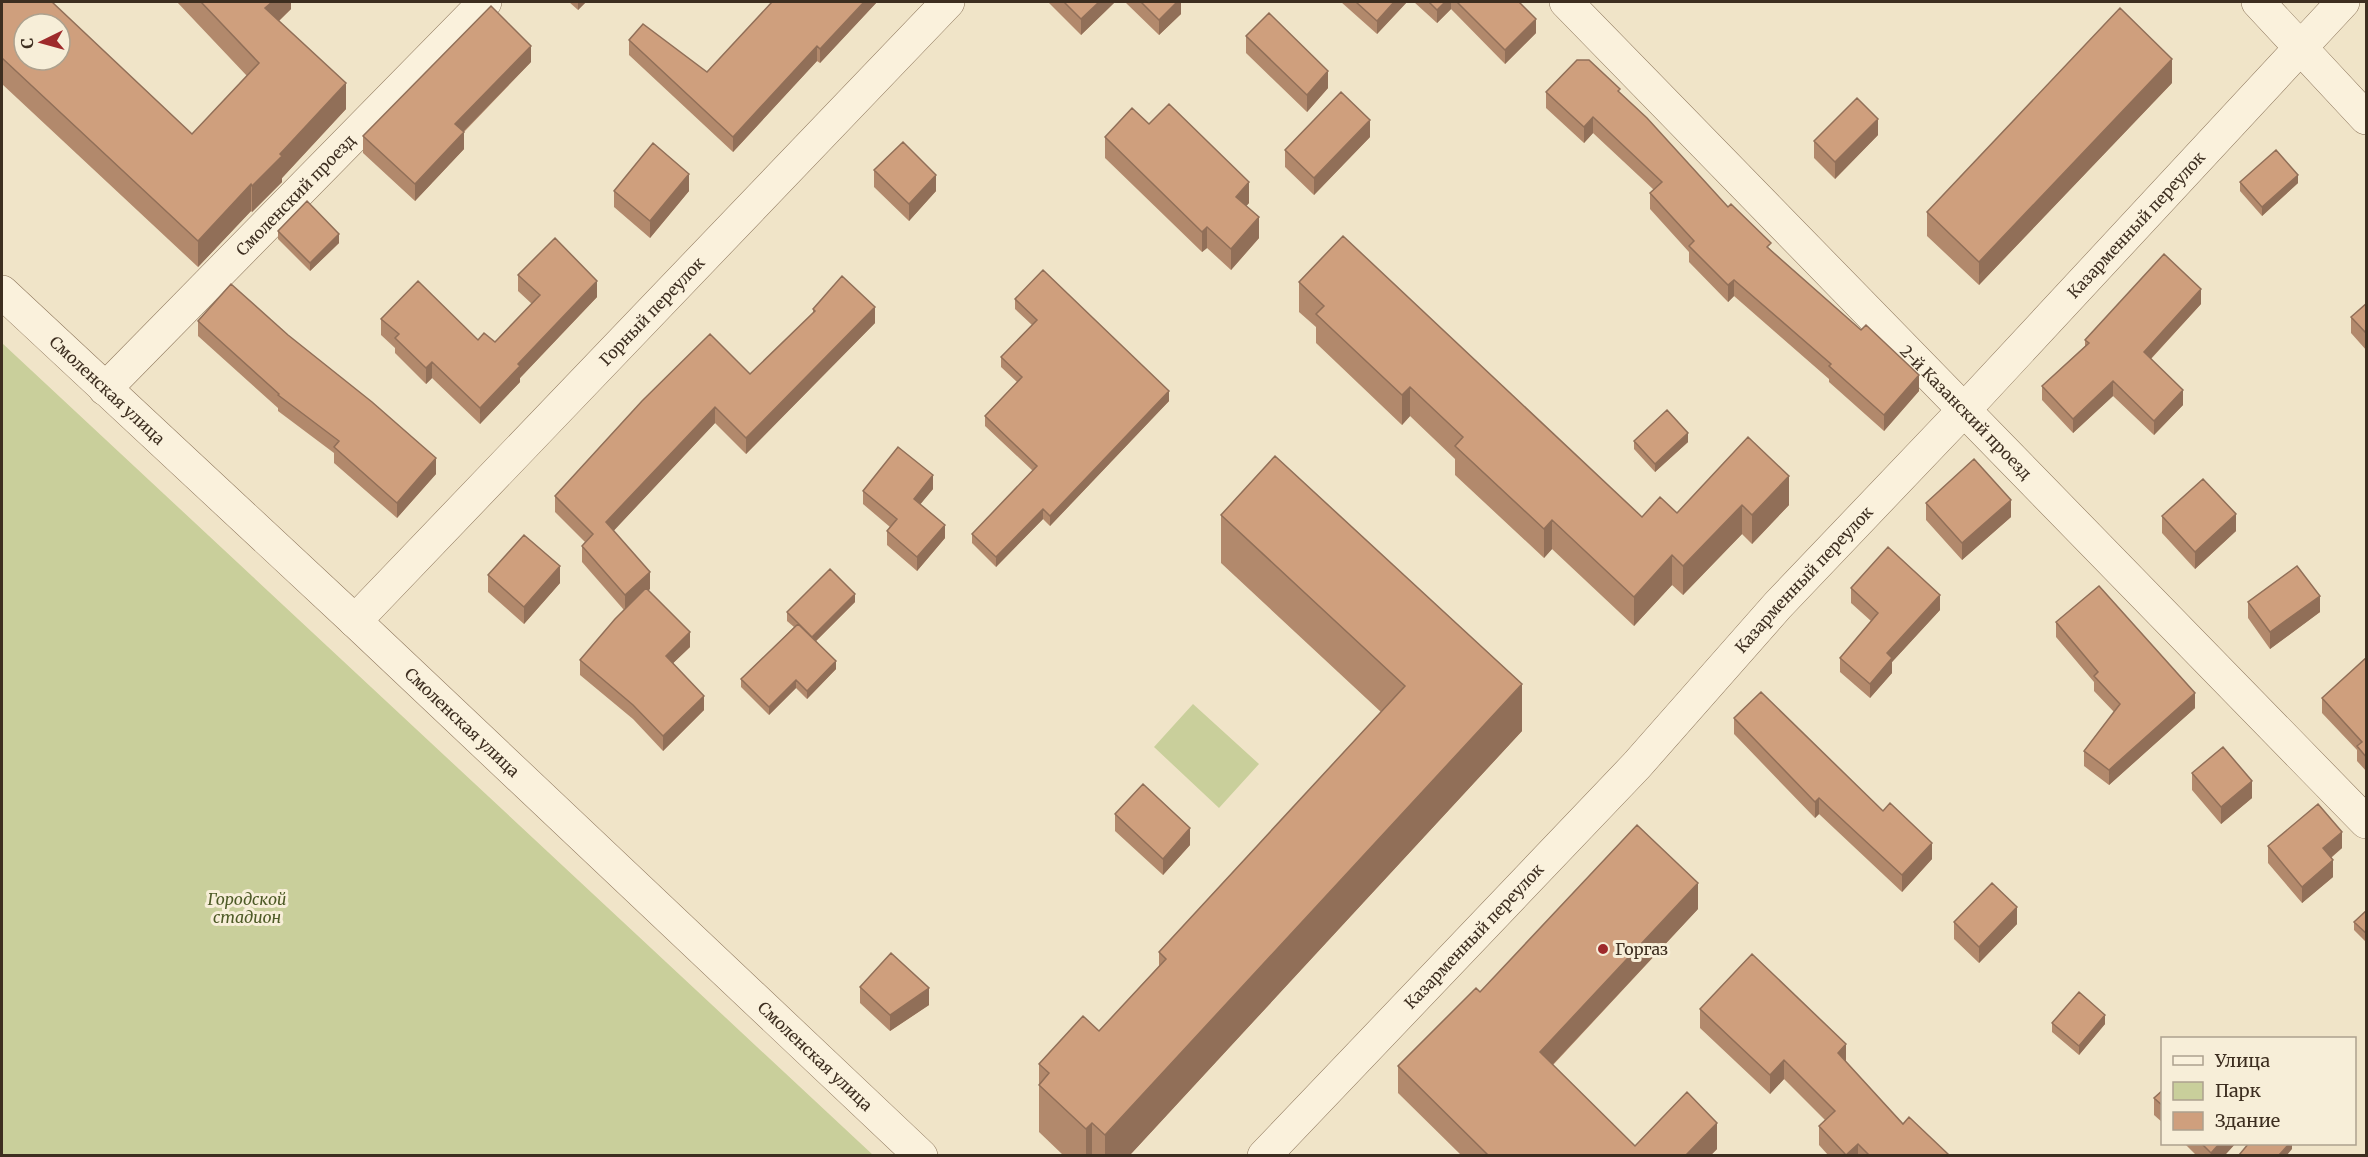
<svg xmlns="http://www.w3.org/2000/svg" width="2368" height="1157" font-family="Merriweather,serif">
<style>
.green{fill:#c9cf9b}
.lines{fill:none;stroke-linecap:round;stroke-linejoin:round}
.minor-casing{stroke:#8d765c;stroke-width:34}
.minor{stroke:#faf1dc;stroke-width:33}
.wall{fill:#b2896c}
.shaded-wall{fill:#916f58}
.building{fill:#cf9f7d;stroke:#916f58;stroke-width:1.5;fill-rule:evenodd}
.poi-dot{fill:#9e2a2b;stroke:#f7eed8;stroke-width:2}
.labels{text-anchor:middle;stroke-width:6;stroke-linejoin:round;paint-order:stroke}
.street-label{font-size:16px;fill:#3d2e20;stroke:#f7eed8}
.park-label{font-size:16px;font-style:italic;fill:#4d5a26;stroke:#f7eed8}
.poi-label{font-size:16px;fill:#3d2e20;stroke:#f7eed8;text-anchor:start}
</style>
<rect width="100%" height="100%" fill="#f0e4c8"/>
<!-- green -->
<path class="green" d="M 2,343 L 873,1155 L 2,1155 Z
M 1193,704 L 1259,764 L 1219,808 L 1154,747 Z"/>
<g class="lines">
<!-- minor casing -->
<g class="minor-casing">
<g id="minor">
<path id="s1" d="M 1566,2 L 2366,822"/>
<path d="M 2258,2 L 2366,118"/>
<path id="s2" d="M 2,292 L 355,621 L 921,1156"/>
<path id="s3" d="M 105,389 L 485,2"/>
<path id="s4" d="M 355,621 L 948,2"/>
<path id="s5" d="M 1264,1156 L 1637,765 L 1778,605 L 1964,410 L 2343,2"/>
</g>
</g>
<!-- minor -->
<use href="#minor" class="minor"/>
</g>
<!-- wall -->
<path class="wall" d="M 2,2 L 192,134 L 247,76 L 177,2 L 291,2 L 291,9 L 279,21 L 346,109 L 282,178 L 282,182 L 252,212 L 251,211 L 198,267 L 2,84 Z
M 569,2 L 586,2 L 578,10 Z
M 877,2 L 820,63 L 817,61 L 733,152 L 629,55 L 629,40 L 707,72 Z
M 1048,2 L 1115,2 L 1081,35 Z
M 1125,2 L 1181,2 L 1181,14 L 1159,35 Z
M 1341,2 L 1407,2 L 1377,34 Z
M 1414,2 L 1519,2 L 1536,33 L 1505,64 L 1451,9 L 1437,23 Z
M 1246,36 L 1328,88 L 1307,112 L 1246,53 Z
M 531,62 L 464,132 L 464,149 L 415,201 L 363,153 L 363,136 Z
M 2172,83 L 1979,285 L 1927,236 L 1927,212 Z
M 1546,92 L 1620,93 L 1728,207 L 1771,250 L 1919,391 L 1884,431 L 1829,382 L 1829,379 L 1734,296 L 1728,302 L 1689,262 L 1689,252 L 1650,209 L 1650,193 L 1654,190 L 1593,133 L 1584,143 L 1546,108 Z
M 1149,124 L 1249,203 L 1246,206 L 1259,238 L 1231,270 L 1207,248 L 1202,252 L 1105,158 L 1105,137 Z
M 1878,135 L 1835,179 L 1814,158 L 1814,141 Z
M 1370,137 L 1314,195 L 1285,167 L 1285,150 Z
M 874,170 L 936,191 L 909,221 L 874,187 Z
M 2240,182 L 2298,183 L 2262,216 L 2240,191 Z
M 614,191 L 689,191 L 650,238 L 614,207 Z
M 278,231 L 339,243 L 310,271 L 278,239 Z
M 518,275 L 597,297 L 520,378 L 520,382 L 480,424 L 432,378 L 426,384 L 395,353 L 395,348 L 381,335 L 381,319 L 478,340 L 495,342 L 532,304 L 518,291 Z
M 1299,282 L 1642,517 L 1677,513 L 1748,437 L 1789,505 L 1752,544 L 1742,534 L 1683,595 L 1672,585 L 1634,626 L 1552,549 L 1544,558 L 1455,475 L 1455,459 L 1410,416 L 1402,425 L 1316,343 L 1316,327 L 1299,312 Z
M 1015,299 L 1169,401 L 1050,526 L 1043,519 L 996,567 L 972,543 L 972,534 L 1033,471 L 985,426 L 985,416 L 1017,382 L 1001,367 L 1001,357 L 1032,325 L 1015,309 Z
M 2367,303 L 2367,351 L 2351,333 L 2351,317 Z
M 2201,304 L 2151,359 L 2183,405 L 2154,435 L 2113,396 L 2073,433 L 2042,400 L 2042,386 L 2085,346 L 2085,340 Z
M 813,309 L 875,323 L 746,454 L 715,423 L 613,531 L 650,589 L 648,590 L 690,647 L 673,663 L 704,710 L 663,751 L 633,719 L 580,675 L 580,660 L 624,610 L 582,562 L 582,546 L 585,542 L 555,512 L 555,496 L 750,374 L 813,313 Z
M 198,321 L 436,474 L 397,518 L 334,463 L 334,453 L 278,411 L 278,408 L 198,336 Z
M 1634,441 L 1688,442 L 1655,472 L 1634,449 Z
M 933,489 L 920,504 L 945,538 L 917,571 L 887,545 L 887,531 L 890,527 L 863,504 L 863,491 Z
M 1926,503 L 2011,517 L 1962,560 L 1926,520 Z
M 1221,515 L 1522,731 L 1130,1155 L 1063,1155 L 1039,1132 L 1039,1064 L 1099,1031 L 1159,966 L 1159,952 L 1381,712 L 1221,563 Z
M 2162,516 L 2236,531 L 2195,569 L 2162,533 Z
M 488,575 L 560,583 L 524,624 L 488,592 Z
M 1851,588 L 1940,610 L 1892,662 L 1892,673 L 1870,698 L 1840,672 L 1840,658 L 1871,621 L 1851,603 Z
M 855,602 L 816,641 L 836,669 L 807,699 L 796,688 L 769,715 L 741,687 L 741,679 L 794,627 L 787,621 L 787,612 Z
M 2248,602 L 2320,612 L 2270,649 L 2248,618 Z
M 2056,622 L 2195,708 L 2109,785 L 2084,766 L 2084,751 L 2114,712 L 2094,691 L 2094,682 L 2056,637 Z
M 2367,657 L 2367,772 L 2357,761 L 2357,750 L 2322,713 L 2322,698 Z
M 1734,718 L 1932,859 L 1902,892 L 1819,814 L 1815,818 L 1734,734 Z
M 2192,773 L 2252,798 L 2221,824 L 2192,790 Z
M 1115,814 L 1190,845 L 1163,875 L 1115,831 Z
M 2268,846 L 2342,848 L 2331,858 L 2333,877 L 2302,903 L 2268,863 Z
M 1698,909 L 1553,1065 L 1635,1146 L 1717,1149 L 1711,1155 L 1461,1155 L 1398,1093 L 1398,1066 L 1480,992 Z
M 2367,910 L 2367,943 L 2354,930 L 2354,922 Z
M 1954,922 L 2017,924 L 1979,963 L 1954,939 Z
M 860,987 L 929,1005 L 890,1031 L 860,1003 Z
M 1700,1009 L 1846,1062 L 1903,1124 L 1949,1155 L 1828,1155 L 1819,1145 L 1819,1126 L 1825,1120 L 1784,1079 L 1770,1094 L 1700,1028 Z
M 2052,1023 L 2105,1024 L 2079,1055 L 2052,1032 Z
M 2163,1090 L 2163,1123 L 2154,1115 L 2154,1098 Z
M 2184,1143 L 2236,1143 L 2225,1155 L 2196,1155 Z"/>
<!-- shaded-wall -->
<path class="shaded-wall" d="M 272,2 L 291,2 L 291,9 L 265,34 L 265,8 Z
M 578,2 L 586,2 L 578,10 Z
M 864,2 L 877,2 L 820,63 L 820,49 Z
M 1099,2 L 1115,2 L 1081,35 L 1081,19 Z
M 1177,2 L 1181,2 L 1181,14 L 1159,35 L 1159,20 Z
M 1394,2 L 1407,2 L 1377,34 L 1377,21 Z
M 1445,2 L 1451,2 L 1451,9 L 1437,23 L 1437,10 Z
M 1536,19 L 1536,33 L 1505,64 L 1505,50 Z
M 531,46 L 531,62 L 455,140 L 455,124 Z
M 817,46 L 817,61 L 733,152 L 733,137 Z
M 2172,59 L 2172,83 L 1979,285 L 1979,262 Z
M 1328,71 L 1328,88 L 1307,112 L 1307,95 Z
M 346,83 L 346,109 L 282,178 L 282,182 L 252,212 L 252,186 L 280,154 Z
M 1593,117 L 1593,133 L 1584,143 L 1584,127 Z
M 1878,119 L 1878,135 L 1835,179 L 1835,162 Z
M 1370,120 L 1370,137 L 1314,195 L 1314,178 Z
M 464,132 L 464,149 L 415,201 L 415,184 Z
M 689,174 L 689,191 L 650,238 L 650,221 Z
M 936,175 L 936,191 L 909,221 L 909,204 Z
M 2298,175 L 2298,183 L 2262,216 L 2262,207 Z
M 1249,182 L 1249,203 L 1236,217 L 1236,197 Z
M 251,184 L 251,211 L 198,267 L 198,241 Z
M 1259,217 L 1259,238 L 1231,270 L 1231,249 Z
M 1207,227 L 1207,248 L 1202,252 L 1202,232 Z
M 339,234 L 339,243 L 310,271 L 310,263 Z
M 1734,280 L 1734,296 L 1728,302 L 1728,285 Z
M 597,281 L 597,297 L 520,378 L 520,382 L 480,424 L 480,408 L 518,364 Z
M 2201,289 L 2201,304 L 2144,366 L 2144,352 Z
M 875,307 L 875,323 L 746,454 L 746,438 Z
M 432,362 L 432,378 L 426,384 L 426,368 Z
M 1919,375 L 1919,391 L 1884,431 L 1884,415 Z
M 2113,381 L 2113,396 L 2073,433 L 2073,419 Z
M 1410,387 L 1410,416 L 1402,425 L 1402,395 Z
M 2183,390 L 2183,405 L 2154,435 L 2154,421 Z
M 1169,391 L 1169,401 L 1050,526 L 1050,516 Z
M 715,407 L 715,423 L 606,539 L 606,522 Z
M 1688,433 L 1688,442 L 1655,472 L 1655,464 Z
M 436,458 L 436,474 L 397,518 L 397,503 Z
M 933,475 L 933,489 L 914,512 L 914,499 Z
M 1789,476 L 1789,505 L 1752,544 L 1752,515 Z
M 2011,500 L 2011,517 L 1962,560 L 1962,543 Z
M 1742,505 L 1742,534 L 1683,595 L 1683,566 Z
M 1043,509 L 1043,519 L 996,567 L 996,557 Z
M 2236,514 L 2236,531 L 2195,569 L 2195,552 Z
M 1552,520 L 1552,549 L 1544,558 L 1544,529 Z
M 945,525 L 945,538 L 917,571 L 917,557 Z
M 1672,555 L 1672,585 L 1634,626 L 1634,597 Z
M 560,566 L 560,583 L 524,624 L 524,607 Z
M 650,572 L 650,589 L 625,611 L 625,595 Z
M 855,594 L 855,602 L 812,645 L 812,637 Z
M 1940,595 L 1940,610 L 1892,662 L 1892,673 L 1870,698 L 1870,684 L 1887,653 Z
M 2320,596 L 2320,612 L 2270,649 L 2270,632 Z
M 690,632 L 690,647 L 666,670 L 666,656 Z
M 836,661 L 836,669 L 807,699 L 807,691 Z
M 796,680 L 796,688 L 769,715 L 769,707 Z
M 1522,684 L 1522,731 L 1130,1155 L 1105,1155 L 1105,1135 Z
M 2195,693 L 2195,708 L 2109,785 L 2109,770 Z
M 704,696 L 704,710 L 663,751 L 663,736 Z
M 2252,781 L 2252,798 L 2221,824 L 2221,807 Z
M 1819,798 L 1819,814 L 1815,818 L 1815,802 Z
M 1190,828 L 1190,845 L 1163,875 L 1163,859 Z
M 2342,832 L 2342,848 L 2323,864 L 2323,848 Z
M 1932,843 L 1932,859 L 1902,892 L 1902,875 Z
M 2333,860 L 2333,877 L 2302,903 L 2302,887 Z
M 1698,883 L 1698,909 L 1540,1078 L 1540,1052 Z
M 2017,907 L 2017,924 L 1979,963 L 1979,947 Z
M 929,988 L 929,1005 L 890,1031 L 890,1015 Z
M 2105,1015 L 2105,1024 L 2079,1055 L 2079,1046 Z
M 1846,1044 L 1846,1064 L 1838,1053 Z
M 1784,1060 L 1784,1079 L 1770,1094 L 1770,1075 Z
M 1092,1123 L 1092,1155 L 1086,1155 L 1086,1129 Z
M 1717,1123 L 1717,1149 L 1711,1155 L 1686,1155 Z
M 2220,1143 L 2236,1143 L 2225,1155 L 2211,1155 L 2211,1153 Z
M 2290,1143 L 2292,1143 L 2292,1149 L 2287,1155 L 2279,1155 Z
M 1858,1144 L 1858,1155 L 1846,1155 Z"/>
<!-- building -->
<path class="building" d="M 2,2 L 52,2 L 192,134 L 259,63 L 201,2 L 272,2 L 265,8 L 346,83 L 280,154 L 282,156 L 252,186 L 251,184 L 198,241 L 2,58 ZM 24,24 L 60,24 L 60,60 L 24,60 Z
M 772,2 L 864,2 L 820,49 L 817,46 L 733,137 L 629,40 L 643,24 L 707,72 Z
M 1064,2 L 1099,2 L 1081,19 Z
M 1141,2 L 1177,2 L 1159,20 Z
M 1356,2 L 1394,2 L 1377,21 Z
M 1429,2 L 1445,2 L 1437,10 Z
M 1457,2 L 1519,2 L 1536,19 L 1505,50 Z
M 491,6 L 531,46 L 455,124 L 464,132 L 415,184 L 363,136 Z
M 2120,8 L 2172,59 L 1979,262 L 1927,212 Z
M 1269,13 L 1328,71 L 1307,95 L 1246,36 Z
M 1577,60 L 1589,60 L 1620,89 L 1618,91 L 1647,118 L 1728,207 L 1731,204 L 1771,243 L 1767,247 L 1861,330 L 1866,325 L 1919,375 L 1884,415 L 1829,366 L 1831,364 L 1734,280 L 1728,285 L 1689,246 L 1694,241 L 1650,193 L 1662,182 L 1593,117 L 1584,127 L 1546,92 Z
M 1341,92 L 1370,120 L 1314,178 L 1285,150 Z
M 1857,98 L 1878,119 L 1835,162 L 1814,141 Z
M 1169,104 L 1249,182 L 1236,197 L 1259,217 L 1231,249 L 1207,227 L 1202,232 L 1105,137 L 1132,108 L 1149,124 Z
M 903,142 L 936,175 L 909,204 L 874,170 Z
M 653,143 L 689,174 L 650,221 L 614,191 Z
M 2276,150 L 2298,175 L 2262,207 L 2240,182 Z
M 307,201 L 339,234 L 310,263 L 278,231 Z
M 1343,236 L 1642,517 L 1660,497 L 1677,513 L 1748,437 L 1789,476 L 1752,515 L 1742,505 L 1683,566 L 1672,555 L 1634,597 L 1552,520 L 1544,529 L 1455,446 L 1463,437 L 1410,387 L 1402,395 L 1316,314 L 1324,306 L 1299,282 Z
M 555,238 L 597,281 L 518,364 L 520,366 L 480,408 L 432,362 L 426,368 L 395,338 L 399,334 L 381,319 L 418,281 L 478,340 L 484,333 L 495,342 L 540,295 L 518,275 Z
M 2164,254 L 2201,289 L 2144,352 L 2183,390 L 2154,421 L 2113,381 L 2073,419 L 2042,386 L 2089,343 L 2085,340 Z
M 1043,270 L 1169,391 L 1050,516 L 1043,509 L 996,557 L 972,534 L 1037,466 L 985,416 L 1022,377 L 1001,357 L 1037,320 L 1015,299 Z
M 842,276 L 875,307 L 746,438 L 715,407 L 606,522 L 650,572 L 625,595 L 582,546 L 593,534 L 555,496 L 642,401 L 710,334 L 750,374 L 815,311 L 813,309 Z
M 231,284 L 288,335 L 372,402 L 436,458 L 397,503 L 334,447 L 339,441 L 278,395 L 279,394 L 198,321 Z
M 2367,303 L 2367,334 L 2351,317 Z
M 1667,410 L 1688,433 L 1655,464 L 1634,441 Z
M 898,447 L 933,475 L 914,499 L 945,525 L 917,557 L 887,531 L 897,519 L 863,491 Z
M 1275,456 L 1522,684 L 1105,1135 L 1092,1123 L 1086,1129 L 1039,1085 L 1049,1073 L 1039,1064 L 1083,1016 L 1099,1031 L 1166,959 L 1159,952 L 1405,686 L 1221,515 Z
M 1974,459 L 2011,500 L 1962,543 L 1926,503 Z
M 2203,479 L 2236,514 L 2195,552 L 2162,516 Z
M 524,535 L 560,566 L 524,607 L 488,575 Z
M 1888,547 L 1940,595 L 1887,653 L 1892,658 L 1870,684 L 1840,658 L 1878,613 L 1851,588 Z
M 2297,566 L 2320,596 L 2270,632 L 2248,602 Z
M 830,569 L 855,594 L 812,637 L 787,612 Z
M 2099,586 L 2195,693 L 2109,770 L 2084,751 L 2120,704 L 2094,676 L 2098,672 L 2056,622 Z
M 646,588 L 690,632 L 666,656 L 704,696 L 663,736 L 633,705 L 580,660 L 615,619 Z
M 798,624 L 836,661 L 807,691 L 796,680 L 769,707 L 741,679 Z
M 2367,657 L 2367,758 L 2357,746 L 2362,742 L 2322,698 Z
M 1761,692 L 1883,811 L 1890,803 L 1932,843 L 1902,875 L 1819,798 L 1815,802 L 1734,718 Z
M 2223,747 L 2252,781 L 2221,807 L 2192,773 Z
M 1143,784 L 1190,828 L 1163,859 L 1115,814 Z
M 2318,804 L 2342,832 L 2323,848 L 2333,860 L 2302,887 L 2268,846 Z
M 1637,825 L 1698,883 L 1540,1052 L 1635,1146 L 1687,1092 L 1717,1123 L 1686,1155 L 1488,1155 L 1398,1066 L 1476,988 L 1480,992 Z
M 1992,883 L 2017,907 L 1979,947 L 1954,922 Z
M 2367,910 L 2367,934 L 2354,922 Z
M 891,953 L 929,988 L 890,1015 L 860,987 Z
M 1752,954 L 1846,1044 L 1838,1053 L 1903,1124 L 1909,1117 L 1949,1155 L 1869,1155 L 1858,1144 L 1846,1155 L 1819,1126 L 1835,1111 L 1784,1060 L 1770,1075 L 1700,1009 Z
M 2079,992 L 2105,1015 L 2079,1046 L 2052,1023 Z
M 2163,1090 L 2163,1106 L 2154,1098 Z
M 2201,1143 L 2220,1143 L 2211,1153 Z
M 2249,1143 L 2290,1143 L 2279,1155 L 2239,1155 Z"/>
<!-- markers -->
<circle class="poi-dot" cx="1603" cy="949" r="6"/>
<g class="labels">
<!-- street labels -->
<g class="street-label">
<text dy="6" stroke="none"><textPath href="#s3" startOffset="272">Смоленский проезд</textPath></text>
<text dy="6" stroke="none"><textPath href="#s5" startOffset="1276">Казарменный переулок</textPath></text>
<text dy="6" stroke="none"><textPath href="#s4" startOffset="429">Горный переулок</textPath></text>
<text dy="6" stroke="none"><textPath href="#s2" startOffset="144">Смоленская улица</textPath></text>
<text dy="6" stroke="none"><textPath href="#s1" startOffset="573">2-й Казанский проезд</textPath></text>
<text dy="6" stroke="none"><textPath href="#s5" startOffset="790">Казарменный переулок</textPath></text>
<text dy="6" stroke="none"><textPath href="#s2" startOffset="630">Смоленская улица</textPath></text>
<text dy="6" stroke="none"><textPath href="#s5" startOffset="304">Казарменный переулок</textPath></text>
<text dy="6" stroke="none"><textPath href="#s2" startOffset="1116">Смоленская улица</textPath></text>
</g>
<!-- park labels -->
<g class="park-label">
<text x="247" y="905">Городской<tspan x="247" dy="18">стадион</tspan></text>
</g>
<!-- poi labels -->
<g class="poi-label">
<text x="1615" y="955">Горгаз</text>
</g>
</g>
<!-- border -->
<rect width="2368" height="1157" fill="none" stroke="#3d2e20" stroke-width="6"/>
<!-- legend -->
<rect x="2161" y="1037" width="195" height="108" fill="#f7eed8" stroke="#ada18e" stroke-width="1.5"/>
<rect x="2173" y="1056" width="30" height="9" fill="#faf1dc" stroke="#ada18e" stroke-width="1.5"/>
<text x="2215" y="1067" font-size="18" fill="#3d2e20">Улица</text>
<rect x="2173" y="1082" width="30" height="18" fill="#c9cf9b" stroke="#ada18e" stroke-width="1.5"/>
<text x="2215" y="1097" font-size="18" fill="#3d2e20">Парк</text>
<rect x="2173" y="1112" width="30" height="18" fill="#cf9f7d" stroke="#ada18e" stroke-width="1.5"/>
<text x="2215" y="1127" font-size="18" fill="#3d2e20">Здание</text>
<!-- north arrow -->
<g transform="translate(42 42) rotate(265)"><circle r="28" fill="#f7eed8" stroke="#ada18e" stroke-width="1.5"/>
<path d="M0-4.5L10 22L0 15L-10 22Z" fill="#9e2a2b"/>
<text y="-9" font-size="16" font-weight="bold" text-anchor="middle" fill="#3d2e20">С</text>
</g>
</svg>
